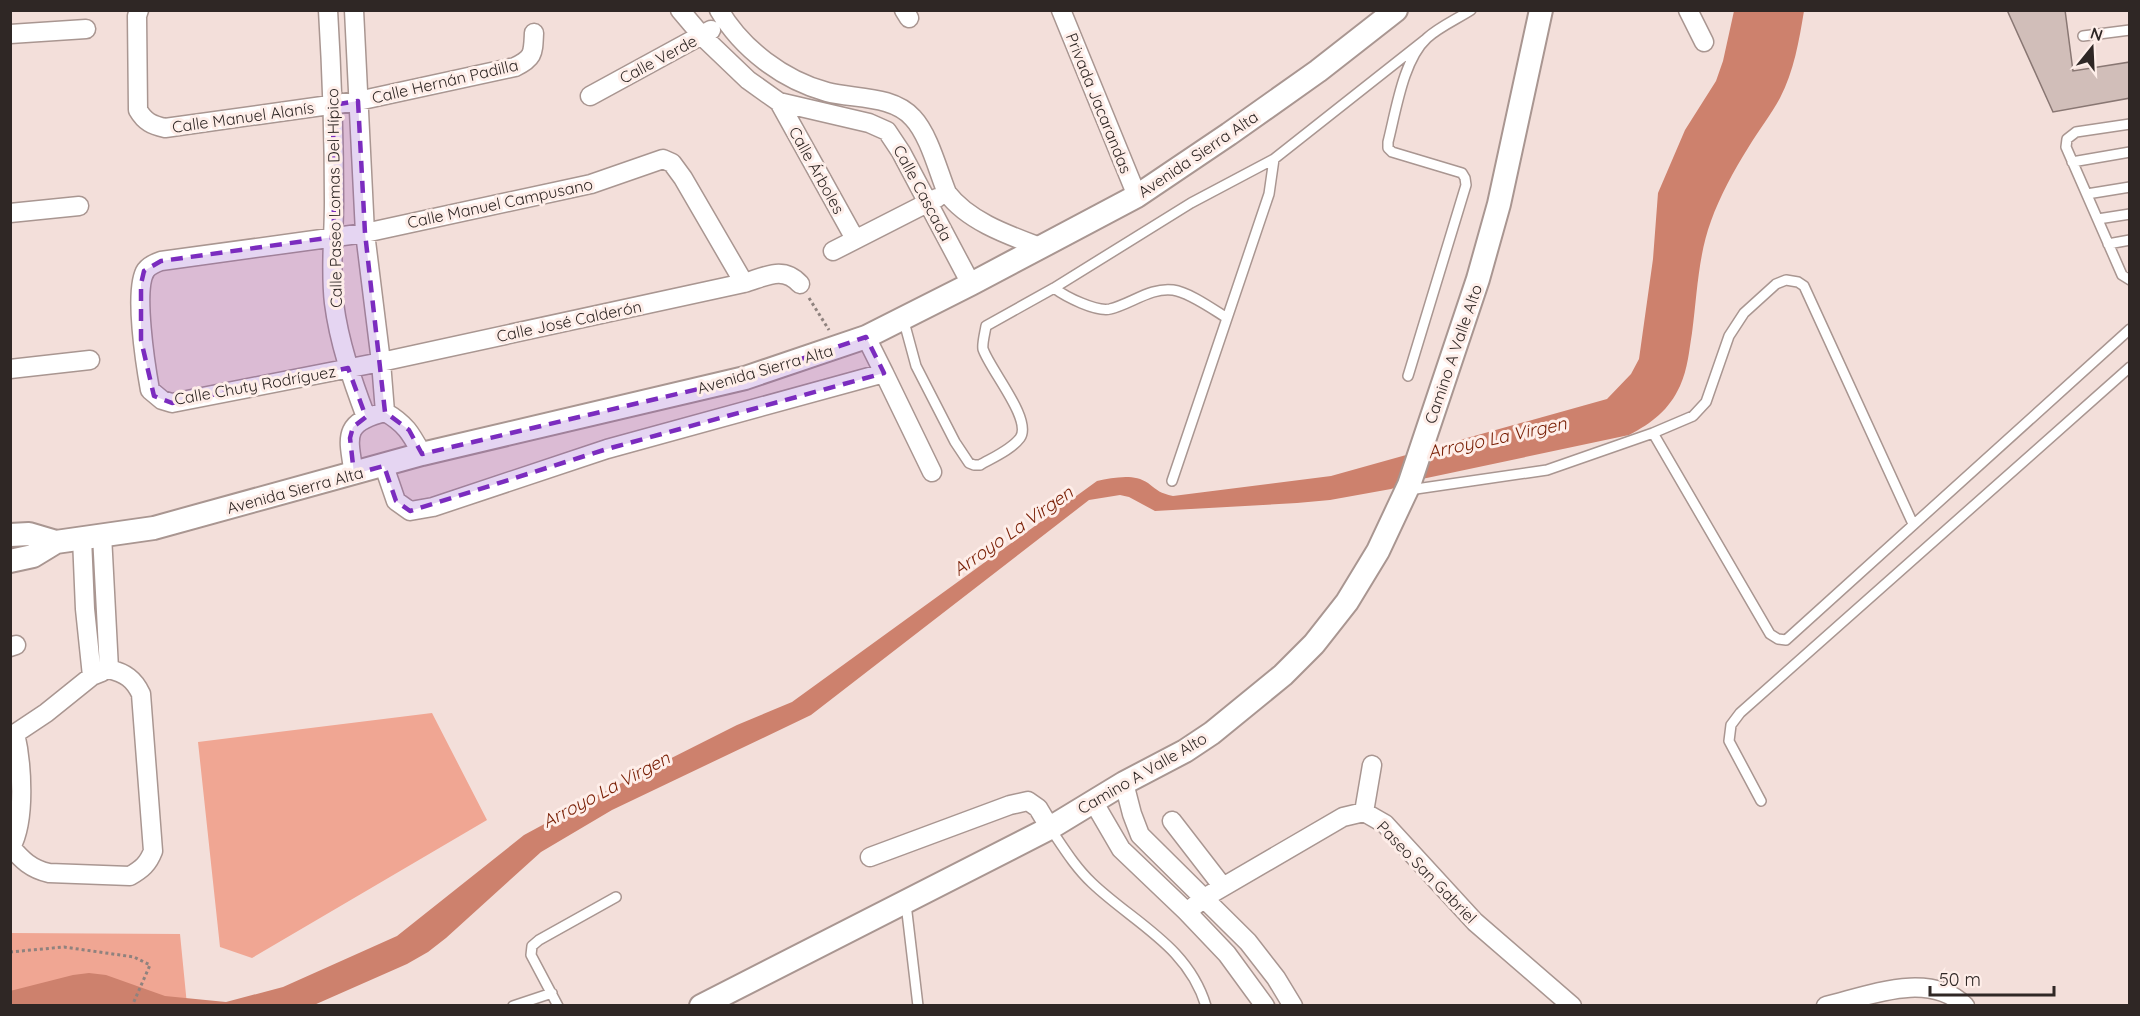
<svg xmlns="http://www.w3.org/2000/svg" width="2140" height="1016" font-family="Quicksand,sans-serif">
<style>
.green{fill:#f0a693}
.water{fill:#cd816d}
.building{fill:#d1beb9;stroke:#897773;stroke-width:1.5}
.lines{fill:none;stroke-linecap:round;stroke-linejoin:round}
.service-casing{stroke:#a99691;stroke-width:12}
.minor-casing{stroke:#a99691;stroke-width:21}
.tertiary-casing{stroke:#a99691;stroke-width:26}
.path{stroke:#8f827e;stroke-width:3;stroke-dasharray:3 3;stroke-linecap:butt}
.service{stroke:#fff;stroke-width:9}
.minor{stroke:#fff;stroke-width:18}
.tertiary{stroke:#fff;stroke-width:22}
.marked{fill:#7b2cbf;fill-opacity:0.2;stroke:#7b2cbf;stroke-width:4.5;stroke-dasharray:12 8;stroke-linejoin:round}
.labels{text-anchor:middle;stroke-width:6;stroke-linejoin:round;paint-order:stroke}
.street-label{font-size:16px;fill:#2f2725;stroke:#feeee9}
.water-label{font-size:18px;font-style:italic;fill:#781d03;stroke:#feeee9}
</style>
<rect width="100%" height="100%" fill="#f3dfda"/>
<!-- green -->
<path class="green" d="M 432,713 L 487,820 L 252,958 L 220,947 L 198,742 Z
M 11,933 L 180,934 L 187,1005 L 11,1006 Z"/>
<!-- water -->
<path class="water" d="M 1734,11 L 1804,11 C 1799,41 1794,71 1780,98 C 1771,115 1758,131 1748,148 C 1734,170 1720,196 1711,221 C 1698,256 1697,296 1692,333 C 1689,351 1688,368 1680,386 C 1669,410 1652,423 1629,435 L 1422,479 L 1391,489 L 1330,500 L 1297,503 L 1155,511 L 1129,497 L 1120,495 L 1089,500 L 811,715 L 612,810 L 541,852 L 446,938 L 428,952 L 407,964 L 314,1005 L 11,1006 L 10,991 L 73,975 L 89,973 L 106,975 L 165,996 L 226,1002 L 283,987 L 397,936 L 524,835 L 598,795 L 737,725 L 792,702 L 1097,481 C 1113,478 1133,473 1148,483 C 1158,491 1160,493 1173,496 L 1331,476 L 1607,399 L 1631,374 L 1639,359 L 1653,259 L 1658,193 L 1685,130 L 1716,81 L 1723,61 Z"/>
<!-- building -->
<path class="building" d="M 2007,10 L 2065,10 L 2073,71 L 2130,62 L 2130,98 L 2053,112 Z"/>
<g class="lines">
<!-- service casing -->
<g class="service-casing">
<path id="service" d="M 2083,36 L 2130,30
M 2130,124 L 2076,132 L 2067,139 L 2066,147 L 2122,275 L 2130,280
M 2072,162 L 2130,152
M 2087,194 L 2130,187
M 2098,219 L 2130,214
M 2108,244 L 2130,240
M 1054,288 C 1066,297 1096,312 1110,309 C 1131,304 1151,287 1173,290 C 1189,292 1214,310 1227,318
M 903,318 L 916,366 L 955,442 L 969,463 L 974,465 L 980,465 C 992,458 1011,450 1020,438 C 1033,420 990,370 983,349 C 982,343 985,333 986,326 L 1054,288 L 1191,203 L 1274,159
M 1408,376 L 1466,185 L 1465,178 L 1462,173 L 1392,152 L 1388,148 L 1388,142 C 1396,111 1403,60 1427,38 C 1439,27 1457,19 1471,10
M 1653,433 L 1770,634 L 1778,639 L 1786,640 L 2130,329
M 1172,481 L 1269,194 L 1274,159 L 1426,39
M 1409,490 L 1547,470 L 1653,433 L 1693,416 L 1706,402 L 1729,336 L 1744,313 L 1776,284 L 1786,280 L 1798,282 L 1804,286 L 1913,524
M 1761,801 L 1729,741 L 1731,725 L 1740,713 L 2130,367
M 1050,828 C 1063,847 1075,867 1092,883 C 1134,923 1188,946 1206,1006
M 906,904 L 918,1006
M 513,1006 L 552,993
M 558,1006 L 531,955 L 532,946 L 539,940 L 616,897"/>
</g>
<!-- minor casing -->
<g class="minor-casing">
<path id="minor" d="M 139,10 L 137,16 L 138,110 C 145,122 152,125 165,128 L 358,101 L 515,67 C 534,58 533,53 534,33
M 328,10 C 332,75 334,138 334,202 C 334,236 330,270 334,303 C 339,342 352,380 366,417
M 354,10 L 365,233 L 381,362 L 385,412
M 680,10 L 702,36 L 748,80 L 779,102 L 869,123 L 887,131 L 901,152 L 971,284
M 719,10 C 742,49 783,80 827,92 C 854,99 893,95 913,118 C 929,135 938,171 947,193 C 968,221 1008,235 1040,247
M 904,10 L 909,18
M 1061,10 L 1137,196
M 1688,10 L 1704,42
M 10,34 L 86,29
M 590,96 L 711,30
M 779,102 L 855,239
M 10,213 L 79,206
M 833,251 L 937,198
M 744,283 L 683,178 L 672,163 L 663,159 L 591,184 L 365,233 L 161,261 C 155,263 150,265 146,270 C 133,288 146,368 150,390 L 162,400 L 172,403 L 381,362 L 744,283 C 765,277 783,265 800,284
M 10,369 L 90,360
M 884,373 L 932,472
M 384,466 L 396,501 L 410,511 L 433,507 L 607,449 L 884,373 L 866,337
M 354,474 C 348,436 342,423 385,412 C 406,424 411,434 422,454
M 102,535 L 109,669
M 82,538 L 85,609 L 92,676
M 10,647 L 16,645
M 15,733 C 22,763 26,820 11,847 C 22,860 31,869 49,873 L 130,876 C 142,869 148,864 153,851 L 141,694 C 134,679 125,673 109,669
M 10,737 L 46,713 L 92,676 L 102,672
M 1124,783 L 1132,814 L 1140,835 L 1248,942 L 1276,978 L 1293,1006
M 1093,801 L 1121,849 L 1187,912 L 1227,954 L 1265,1006
M 1364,812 L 1372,765
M 1172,821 L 1223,887
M 870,857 L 1010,805 L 1028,801 L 1038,808 L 1050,828
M 1187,912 L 1204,898 L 1343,817 L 1364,812 L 1385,824 L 1475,922 L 1572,1006
M 1826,1006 C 1868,996 1929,970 1965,1006"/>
</g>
<!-- tertiary casing -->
<g class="tertiary-casing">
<path id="tertiary" d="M 10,535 L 29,534 L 56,542
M 10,561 L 33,556 L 56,542 L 154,528 L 422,454 L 745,378 L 866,337 L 971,284 L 1137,196 L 1229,134 L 1318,71 L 1396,10
M 701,1006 L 1050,828 L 1124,783 L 1185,751 L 1212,733 L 1283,675 L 1314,644 L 1347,602 L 1378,551 L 1409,485 L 1478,279 L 1499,204 L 1541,10"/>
</g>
<!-- path -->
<path class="path" d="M 809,298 L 829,330
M 10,952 L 64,947 L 134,957 L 150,965 L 132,1006"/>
<!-- service -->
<use href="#service" class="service"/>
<!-- minor -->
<use href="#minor" class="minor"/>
<!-- tertiary -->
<use href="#tertiary" class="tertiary"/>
</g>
<!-- marked area -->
<path class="marked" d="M 358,101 L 365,233 L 385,412 L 409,430 L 422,454 L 745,378 L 866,337 L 884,373 L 607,449 L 410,511 L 396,501 L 384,466 L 354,474 L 350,438 L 353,427 L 366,417 L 348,368 L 172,403 L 154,396 L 141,340 L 141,284 L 144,271 L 161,261 L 334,237 L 333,105 Z"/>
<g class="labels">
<!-- street labels -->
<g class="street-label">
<text transform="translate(658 59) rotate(-28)" y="6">Calle Verde</text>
<text transform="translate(445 81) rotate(-13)" y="6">Calle Hernán Padilla</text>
<text transform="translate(1099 103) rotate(68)" y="6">Privada Jacarandas</text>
<text transform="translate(243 117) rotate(-8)" y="6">Calle Manuel Alanís</text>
<text transform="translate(1198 154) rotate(-34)" y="6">Avenida Sierra Alta</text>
<text transform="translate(817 170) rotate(61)" y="6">Calle Árboles</text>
<text transform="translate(923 193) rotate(62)" y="6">Calle Cascada</text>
<text transform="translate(334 198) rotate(-91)" y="6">Calle Paseo Lomas Del Hípico</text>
<text transform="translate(500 203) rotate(-12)" y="6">Calle Manuel Campusano</text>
<text transform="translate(569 321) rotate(-12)" y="6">Calle José Calderón</text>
<text transform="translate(1453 354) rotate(-71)" y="6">Camino A Valle Alto</text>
<text transform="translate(765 369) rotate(-16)" y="6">Avenida Sierra Alta</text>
<text transform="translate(255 385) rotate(-10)" y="6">Calle Chuty Rodríguez</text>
<text transform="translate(295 490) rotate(-15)" y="6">Avenida Sierra Alta</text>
<text transform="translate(1142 773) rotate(-30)" y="6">Camino A Valle Alto</text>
<text transform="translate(1427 872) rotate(46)" y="6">Paseo San Gabriel</text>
</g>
<!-- water labels -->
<g class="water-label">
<text transform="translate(1497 438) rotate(-12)" y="6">Arroyo La Virgen</text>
<text transform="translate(1013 531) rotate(-35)" y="6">Arroyo La Virgen</text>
<text transform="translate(606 790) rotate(-28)" y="6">Arroyo La Virgen</text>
</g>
</g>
<!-- border -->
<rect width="2140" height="1016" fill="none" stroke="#2f2725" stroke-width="24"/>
<!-- north arrow -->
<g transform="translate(2092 48) rotate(18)" stroke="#feeee9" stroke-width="4.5" paint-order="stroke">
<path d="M0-4.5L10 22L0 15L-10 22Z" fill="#2f2725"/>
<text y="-9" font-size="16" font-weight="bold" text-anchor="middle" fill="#2f2725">N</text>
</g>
<!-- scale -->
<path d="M1930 986v9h124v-9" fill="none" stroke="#2f2725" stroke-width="3"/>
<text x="1939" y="986" font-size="18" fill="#2f2725" stroke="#feeee9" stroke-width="4.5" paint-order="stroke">50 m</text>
</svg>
